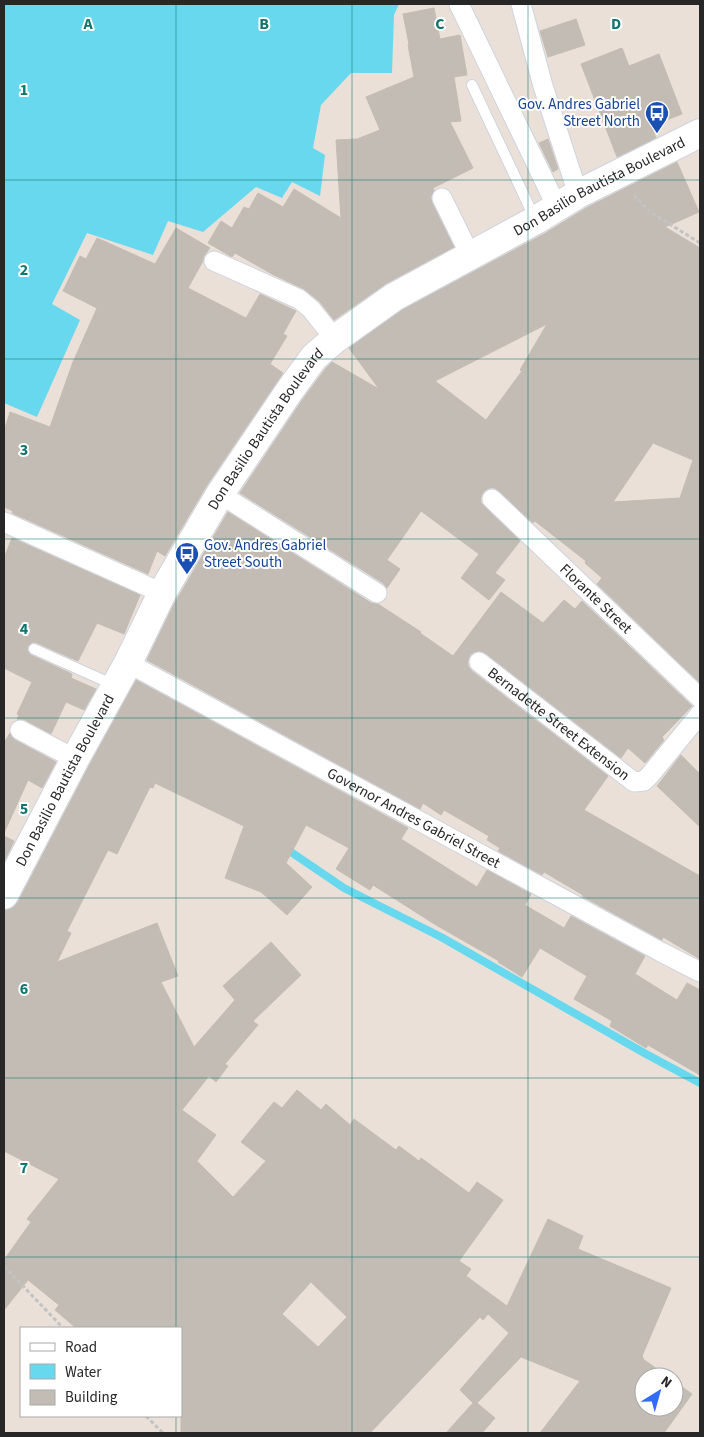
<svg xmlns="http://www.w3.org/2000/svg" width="704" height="1437" font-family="'Source Sans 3',sans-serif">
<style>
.water{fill:#68d8ee}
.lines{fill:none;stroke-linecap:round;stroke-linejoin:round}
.stream{stroke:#68d8ee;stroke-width:8}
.building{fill:#c2bcb4;stroke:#c5bcb2;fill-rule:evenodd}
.service-casing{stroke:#cdd3e1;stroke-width:12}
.minor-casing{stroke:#cdd3e1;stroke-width:21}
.secondary-casing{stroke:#cdd3e1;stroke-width:30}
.path{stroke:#c3c3c3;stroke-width:3;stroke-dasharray:4 2.5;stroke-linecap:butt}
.service{stroke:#fff;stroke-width:10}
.minor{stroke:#fff;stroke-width:19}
.secondary{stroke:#fff;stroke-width:28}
.grid{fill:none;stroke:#0f766e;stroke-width:1;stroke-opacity:0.55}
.labels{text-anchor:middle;stroke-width:4;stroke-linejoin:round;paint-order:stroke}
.transit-label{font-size:15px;fill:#164399;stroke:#fff;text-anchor:end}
.street-label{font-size:15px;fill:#272727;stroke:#fff}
.grid-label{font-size:16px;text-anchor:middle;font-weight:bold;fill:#0f766e;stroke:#fff;stroke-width:4;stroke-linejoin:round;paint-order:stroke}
</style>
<rect width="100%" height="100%" fill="#eae0d8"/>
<!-- water -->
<path class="water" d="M 4,4 L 399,4 L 394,15 L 392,73 L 351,73 L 321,105 L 313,148 L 325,155 L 320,196 L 292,182 L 282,198 L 256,187 L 203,232 L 168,221 L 153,255 L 87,233 L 52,304 L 80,320 L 37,417 L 4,403 Z"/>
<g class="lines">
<!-- stream -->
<path class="stream" d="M 285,848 L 344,888 L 441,937 L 646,1054 L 700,1083"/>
</g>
<!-- building -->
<path class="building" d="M 434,8 L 440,39 L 460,35 L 467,75 L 454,77 L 461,121 L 450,122 L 473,168 L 433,188 L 434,190 L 431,197 L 432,203 L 454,247 L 387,283 L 334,320 L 320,302 L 304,289 L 272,274 L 235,253 L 232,257 L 208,243 L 221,221 L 232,228 L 244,207 L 249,209 L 258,193 L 283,207 L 294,189 L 341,218 L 336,140 L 357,139 L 380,130 L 366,97 L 414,77 L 408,45 L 409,44 L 403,14 Z
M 576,19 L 585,45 L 548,57 L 540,31 Z
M 622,48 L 629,66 L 659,54 L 682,114 L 651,126 L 656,138 L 617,157 L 581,64 Z
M 548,139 L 558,169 L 553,172 L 539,143 Z
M 677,162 L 699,212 L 665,227 L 700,248 L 700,683 L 597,584 L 602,578 L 585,563 L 586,561 L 535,521 L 533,523 L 495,488 L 489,488 L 484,491 L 481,497 L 481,503 L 520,541 L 495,573 L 505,580 L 489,600 L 461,578 L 479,554 L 421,511 L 387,560 L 400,569 L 387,588 L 383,583 L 240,493 L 303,399 L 326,368 L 332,362 L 379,389 L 349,348 L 402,310 L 544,234 L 586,208 ZM 547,324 L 520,370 L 522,371 L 486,420 L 435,381 ZM 653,443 L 693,460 L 680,498 L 613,502 Z
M 176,228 L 210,248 L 204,256 L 203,261 L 188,288 L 246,318 L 260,294 L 296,311 L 283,334 L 287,336 L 270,364 L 283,373 L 207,485 L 165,556 L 157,551 L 148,574 L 12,513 L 13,511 L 4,507 L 4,431 L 10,412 L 50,427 L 73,362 L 97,308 L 63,291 L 80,256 L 86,259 L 97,238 L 155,264 Z
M 228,512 L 371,603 L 378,604 L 421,632 L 420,633 L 453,656 L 501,592 L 543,623 L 564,600 L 575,609 L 582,601 L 692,706 L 662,737 L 664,740 L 645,763 L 628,748 L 621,758 L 485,653 L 480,651 L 474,652 L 470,655 L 468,660 L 468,666 L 472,671 L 608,776 L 584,810 L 700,876 L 700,959 L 663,937 L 662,940 L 582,896 L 583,895 L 544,872 L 542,875 L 498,851 L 500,848 L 487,840 L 489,836 L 444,810 L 441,815 L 423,803 L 420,809 L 147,660 L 173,606 Z
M 12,538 L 140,595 L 124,634 L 97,623 L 78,661 L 37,643 L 33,642 L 28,646 L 27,650 L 31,655 L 72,674 L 71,678 L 96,689 L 84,710 L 66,702 L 51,734 L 25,720 L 17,719 L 19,715 L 17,714 L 32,682 L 4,668 L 4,558 Z
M 136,680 L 408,828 L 401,839 L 477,887 L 487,870 L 531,894 L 525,905 L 564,928 L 571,916 L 645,956 L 635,974 L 677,1000 L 687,983 L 700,990 L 700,1075 L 648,1045 L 646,1048 L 610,1026 L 612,1021 L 574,999 L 587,976 L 540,948 L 522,977 L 498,962 L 499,961 L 436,925 L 373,885 L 370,890 L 336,869 L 349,848 L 306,825 L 286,863 L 312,887 L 287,915 L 261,892 L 225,878 L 244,826 L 155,783 L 153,788 L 150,787 L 117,854 L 108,850 L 67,931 L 71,933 L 57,962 L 157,923 L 178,976 L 161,982 L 194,1047 L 235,1000 L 223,986 L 271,942 L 301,975 L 253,1021 L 258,1025 L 225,1064 L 228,1066 L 216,1082 L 209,1076 L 182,1110 L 216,1135 L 197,1161 L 233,1197 L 266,1161 L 241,1142 L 274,1102 L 282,1108 L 297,1090 L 321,1110 L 326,1104 L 350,1125 L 354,1119 L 396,1150 L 399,1146 L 419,1161 L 421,1158 L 469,1193 L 477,1182 L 503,1200 L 459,1261 L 471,1269 L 466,1276 L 507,1306 L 548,1219 L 583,1236 L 578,1249 L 671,1288 L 642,1356 L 643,1357 L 643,1359 L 668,1377 L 644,1377 L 644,1407 L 674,1407 L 674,1381 L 692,1394 L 664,1433 L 540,1433 L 580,1381 L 521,1357 L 477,1403 L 495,1418 L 482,1433 L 446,1433 L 473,1403 L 460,1390 L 509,1333 L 488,1314 L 483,1320 L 480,1317 L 370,1433 L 181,1433 L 181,1328 L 76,1328 L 55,1310 L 59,1305 L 28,1280 L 4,1310 L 4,1260 L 31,1222 L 27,1219 L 59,1179 L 4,1151 L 4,910 L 12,908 L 18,902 L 89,766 ZM 311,1282 L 347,1317 L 318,1347 L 282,1314 Z
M 10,733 L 15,740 L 56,762 L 42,788 L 28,780 L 4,833 L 4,743 Z
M 681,755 L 700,774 L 700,827 L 657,786 Z
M 4,836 L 14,841 L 4,862 Z"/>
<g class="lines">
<!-- service casing -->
<g class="service-casing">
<path id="service" d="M 472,85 L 535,219
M 34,649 L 114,685"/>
</g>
<!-- minor casing -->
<g class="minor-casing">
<g id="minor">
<path d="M 459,4 L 557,207"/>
<path d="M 521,4 L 543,86 L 578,194"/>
<path d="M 442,198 L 470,255"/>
<path d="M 214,261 L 299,299 L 311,309 L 335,339"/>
<path d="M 220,494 L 377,593"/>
<path id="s1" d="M 492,499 L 700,698"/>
<path d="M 4,522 L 162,593"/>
<path id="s2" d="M 479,662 L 634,782 L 644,781 L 650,775 L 700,714"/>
<path id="s3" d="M 128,663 L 661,952 L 700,972"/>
<path d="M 20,730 L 75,759"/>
</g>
</g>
<!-- secondary casing -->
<g class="secondary-casing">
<g id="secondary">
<path id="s4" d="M 4,895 L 75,759 L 128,663 L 162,593 L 220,494 L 290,390 L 314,357 L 335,339 L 394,297 L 536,220 L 578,194 L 700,133"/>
</g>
</g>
<!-- path -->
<path class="path" d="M 634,195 L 649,211 L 700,243
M 4,1266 L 63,1328
M 146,1416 L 163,1433"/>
<!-- service -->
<use href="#service" class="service"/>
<!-- minor -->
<use href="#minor" class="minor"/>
<!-- secondary -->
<use href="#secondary" class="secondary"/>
</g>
<!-- grid -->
<path class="grid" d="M 176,4 L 176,1328M 352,4 L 352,1433M 528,4 L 528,1433M 4,180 L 700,180M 4,359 L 700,359M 4,539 L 700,539M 4,718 L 700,718M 4,898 L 700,898M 4,1078 L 700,1078M 4,1257 L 700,1257M 176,1416 L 176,1433"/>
<!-- icons -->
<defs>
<g id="bus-pin" transform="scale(1.25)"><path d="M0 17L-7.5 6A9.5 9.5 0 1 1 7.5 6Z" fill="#1a4fb4" stroke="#fff"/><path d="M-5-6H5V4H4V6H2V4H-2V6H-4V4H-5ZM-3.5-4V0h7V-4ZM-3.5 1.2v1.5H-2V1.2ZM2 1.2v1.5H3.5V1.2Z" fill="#fff"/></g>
</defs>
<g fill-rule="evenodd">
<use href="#bus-pin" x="657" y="113"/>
<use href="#bus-pin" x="187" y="554"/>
</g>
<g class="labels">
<!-- transit labels -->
<g class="transit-label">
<text x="640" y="109">Gov. Andres Gabriel<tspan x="640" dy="17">Street North</tspan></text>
<text x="204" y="550" text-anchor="start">Gov. Andres Gabriel<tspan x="204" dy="17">Street South</tspan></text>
</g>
<!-- street labels -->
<g class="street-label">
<text dy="5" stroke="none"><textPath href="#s4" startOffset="955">Don Basilio Bautista Boulevard</textPath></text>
<text dy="5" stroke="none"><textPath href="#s4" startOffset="535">Don Basilio Bautista Boulevard</textPath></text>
<text dy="5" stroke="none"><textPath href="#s1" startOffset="144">Florante Street</textPath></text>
<text dy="5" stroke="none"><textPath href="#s2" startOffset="101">Bernadette Street Extension</textPath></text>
<text dy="5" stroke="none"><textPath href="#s4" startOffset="130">Don Basilio Bautista Boulevard</textPath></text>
<text dy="5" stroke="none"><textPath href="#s3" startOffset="325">Governor Andres Gabriel Street</textPath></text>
</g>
</g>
<g class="grid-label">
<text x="88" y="29">A</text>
<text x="264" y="29">B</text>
<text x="440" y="29">C</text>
<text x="616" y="29">D</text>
<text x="24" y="95">1</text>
<text x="24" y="275">2</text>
<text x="24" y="455">3</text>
<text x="24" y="634">4</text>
<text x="24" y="814">5</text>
<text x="24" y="994">6</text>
<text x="24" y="1173">7</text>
</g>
<!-- border -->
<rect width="704" height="1437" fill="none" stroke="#272727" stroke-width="10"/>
<!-- legend -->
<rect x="20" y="1327" width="162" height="90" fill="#ffffff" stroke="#a9a9a9"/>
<rect x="30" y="1343" width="25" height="8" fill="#ffffff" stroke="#a9a9a9"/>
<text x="65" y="1352" font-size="15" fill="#272727">Road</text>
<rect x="30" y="1364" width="25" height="15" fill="#68d8ee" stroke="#a9a9a9"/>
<text x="65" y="1377" font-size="15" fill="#272727">Water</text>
<rect x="30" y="1390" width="25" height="15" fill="#c2bcb4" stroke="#a9a9a9"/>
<text x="65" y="1402" font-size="15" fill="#272727">Building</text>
<!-- north arrow -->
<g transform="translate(659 1392) rotate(37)"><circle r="24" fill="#ffffff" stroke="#a9a9a9"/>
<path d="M0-4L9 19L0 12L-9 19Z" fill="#346cfa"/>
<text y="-8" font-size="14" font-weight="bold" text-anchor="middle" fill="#272727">N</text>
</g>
</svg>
